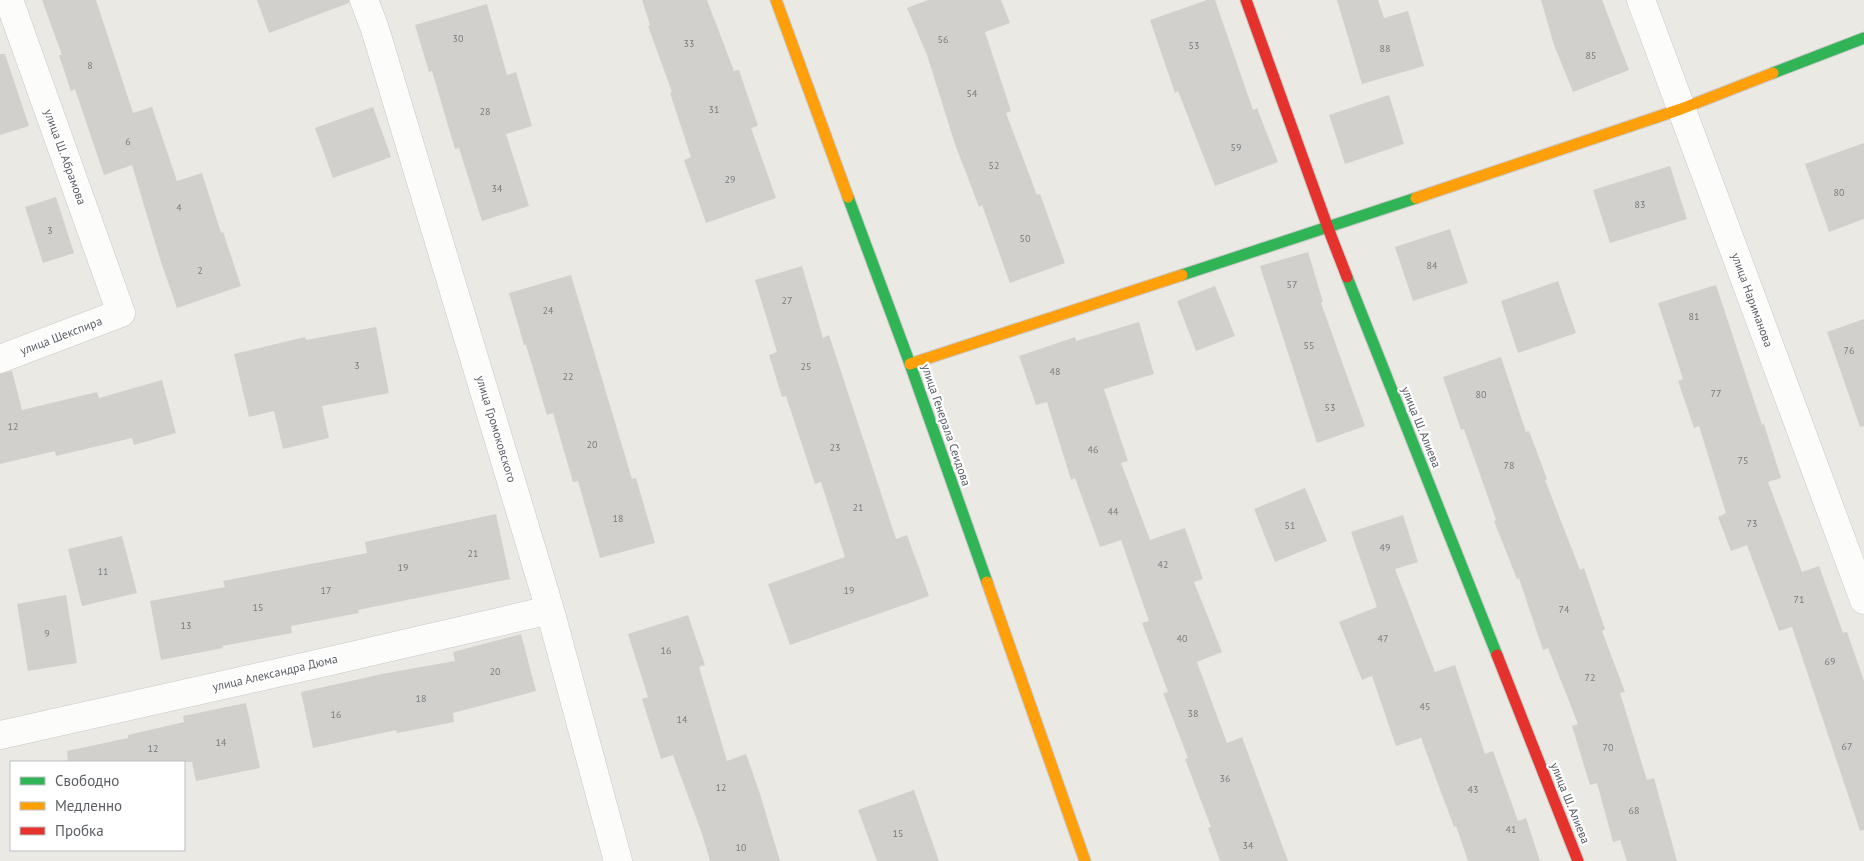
<svg xmlns="http://www.w3.org/2000/svg" width="1864" height="861" font-family="'PT Sans',sans-serif">
<style>
.building{fill:#d1d0cd}
.lines{fill:none;stroke-linecap:round;stroke-linejoin:round}
.street-casing{stroke:#c7c7c6;stroke-width:29}
.fast-casing{stroke:#c8c8c8;stroke-width:13}
.slow-casing{stroke:#c8c8c8;stroke-width:13}
.jam-casing{stroke:#c8c8c8;stroke-width:13}
.street{stroke:#fcfcfb;stroke-width:28}
.fast{stroke:#30b455;stroke-width:11}
.slow{stroke:#ff9f0a;stroke-width:11}
.jam{stroke:#e5322d;stroke-width:11}
.labels{text-anchor:middle;stroke-width:4.5;stroke-linejoin:round;paint-order:stroke}
.number-label{font-size:10px;fill:#797c7e}
.street-label{font-size:12px;fill:#5a5e63;stroke:#fff}
</style>
<rect width="100%" height="100%" fill="#ebe9e4"/>
<!-- building -->
<path class="building" d="M 42,0 L 96,0 L 133,113 L 152,107 L 177,181 L 202,173 L 221,233 L 223,232 L 241,286 L 177,308 L 160,259 L 132,165 L 104,175 L 75,89 L 71,91 L 59,55 L 62,55 Z
M 257,0 L 349,0 L 349,3 L 269,33 Z
M 642,0 L 707,0 L 734,71 L 739,70 L 758,126 L 751,128 L 776,198 L 706,223 L 684,160 L 691,157 L 670,93 L 672,92 L 648,26 L 650,25 Z
M 928,0 L 1001,0 L 1010,23 L 985,32 L 1011,111 L 1006,113 L 1037,195 L 1040,194 L 1065,263 L 1010,283 L 982,205 L 979,207 L 955,144 L 927,55 L 907,8 Z
M 1207,0 L 1215,0 L 1253,110 L 1257,108 L 1278,162 L 1215,186 L 1178,91 L 1175,93 L 1150,20 Z
M 1337,0 L 1378,0 L 1384,18 L 1408,11 L 1424,66 L 1362,84 Z
M 1541,0 L 1602,0 L 1629,70 L 1573,92 L 1554,45 Z
M 487,4 L 507,75 L 516,72 L 532,126 L 506,134 L 529,206 L 482,221 L 459,148 L 455,149 L 432,71 L 429,72 L 415,25 Z
M 0,54 L 5,54 L 29,126 L 0,135 Z
M 1389,95 L 1404,144 L 1345,164 L 1329,115 Z
M 373,107 L 391,157 L 333,178 L 315,128 Z
M 1864,143 L 1864,219 L 1829,232 L 1805,164 Z
M 1670,166 L 1687,219 L 1610,243 L 1593,190 Z
M 56,197 L 74,253 L 43,263 L 25,207 Z
M 1450,229 L 1468,283 L 1413,301 L 1395,247 Z
M 1308,252 L 1323,302 L 1321,303 L 1365,426 L 1317,443 L 1260,266 Z
M 802,266 L 823,338 L 829,335 L 896,539 L 907,535 L 929,596 L 790,645 L 768,584 L 845,557 L 821,482 L 815,484 L 786,396 L 782,397 L 769,355 L 777,352 L 755,280 Z
M 571,275 L 632,479 L 636,478 L 655,543 L 600,558 L 578,481 L 573,482 L 553,413 L 547,415 L 526,345 L 524,345 L 509,293 Z
M 1558,281 L 1576,333 L 1518,353 L 1501,301 Z
M 1716,285 L 1762,425 L 1764,424 L 1781,478 L 1768,482 L 1802,572 L 1819,566 L 1843,633 L 1847,632 L 1864,681 L 1864,830 L 1860,831 L 1792,627 L 1779,631 L 1747,545 L 1731,551 L 1718,517 L 1726,513 L 1699,426 L 1694,428 L 1678,381 L 1683,379 L 1658,303 Z
M 1215,286 L 1235,336 L 1196,351 L 1177,301 Z
M 1864,319 L 1864,426 L 1860,427 L 1827,332 Z
M 1139,322 L 1154,374 L 1104,389 L 1128,461 L 1121,463 L 1150,540 L 1185,528 L 1203,579 L 1194,582 L 1222,652 L 1197,662 L 1227,743 L 1242,737 L 1288,861 L 1220,861 L 1208,828 L 1211,827 L 1185,759 L 1188,758 L 1163,693 L 1168,692 L 1142,623 L 1149,621 L 1121,540 L 1100,547 L 1075,478 L 1071,480 L 1047,402 L 1036,405 L 1019,356 L 1075,337 L 1076,341 Z
M 376,327 L 389,393 L 322,406 L 329,438 L 283,449 L 274,411 L 249,417 L 234,354 L 305,337 L 306,340 Z
M 1501,357 L 1526,432 L 1529,431 L 1547,479 L 1545,480 L 1580,570 L 1584,568 L 1605,629 L 1602,631 L 1625,692 L 1620,693 L 1647,780 L 1654,778 L 1677,861 L 1627,861 L 1620,840 L 1613,842 L 1597,783 L 1590,785 L 1572,726 L 1578,724 L 1548,648 L 1543,650 L 1519,578 L 1517,579 L 1494,521 L 1496,520 L 1464,429 L 1461,430 L 1443,377 Z
M 12,371 L 22,410 L 97,392 L 99,398 L 162,380 L 176,433 L 134,445 L 132,438 L 56,456 L 55,451 L 0,464 L 0,374 Z
M 1305,488 L 1327,541 L 1275,562 L 1254,509 Z
M 496,514 L 510,579 L 358,610 L 359,613 L 291,626 L 292,633 L 222,646 L 223,648 L 161,660 L 150,601 L 225,587 L 223,581 L 367,553 L 365,542 Z
M 1403,515 L 1418,562 L 1395,569 L 1435,672 L 1455,665 L 1485,754 L 1493,751 L 1518,821 L 1526,818 L 1540,861 L 1468,861 L 1456,826 L 1454,827 L 1421,738 L 1396,746 L 1372,676 L 1362,680 L 1339,622 L 1377,607 L 1351,532 Z
M 122,536 L 137,593 L 82,606 L 68,549 Z
M 66,595 L 77,663 L 28,671 L 17,604 Z
M 688,615 L 705,665 L 699,667 L 727,761 L 746,754 L 760,794 L 780,861 L 710,861 L 702,834 L 673,755 L 661,759 L 642,699 L 648,697 L 628,634 Z
M 521,634 L 536,691 L 453,713 L 454,722 L 397,733 L 396,730 L 313,748 L 301,692 L 387,673 L 455,661 L 453,652 Z
M 246,703 L 260,768 L 196,781 L 192,762 L 68,762 L 67,751 L 128,738 L 128,735 L 184,722 L 183,716 Z
M 914,790 L 939,861 L 877,861 L 858,810 Z"/>
<g class="lines">
<!-- street casing -->
<g class="street-casing">
<path id="street" d="M 364,0 L 375,29 L 550,610 L 618,861
M 1641,0 L 1864,600
M 0,359 L 121,313 L 9,0
M 0,735 L 330,661 L 550,610"/>
</g>
<!-- fast casing -->
<g class="fast-casing">
<path id="fast" d="M 1773,73 L 1864,38
M 848,197 L 910,364 L 987,582
M 1182,275 L 1416,198
M 1347,277 L 1497,655"/>
</g>
<!-- slow casing -->
<g class="slow-casing">
<path id="slow" d="M 776,0 L 848,197
M 1416,198 L 1681,109 L 1773,73
M 910,364 L 1182,275
M 987,582 L 1085,861"/>
</g>
<!-- jam casing -->
<g class="jam-casing">
<path id="jam" d="M 1246,0 L 1328,228 L 1347,277
M 1497,655 L 1578,861"/>
</g>
<!-- street -->
<use href="#street" class="street"/>
<!-- fast -->
<use href="#fast" class="fast"/>
<!-- slow -->
<use href="#slow" class="slow"/>
<!-- jam -->
<use href="#jam" class="jam"/>
</g>
<g class="labels">
<!-- number labels -->
<g class="number-label">
<text x="458" y="42">30</text>
<text x="943" y="43">56</text>
<text x="689" y="47">33</text>
<text x="1194" y="49">53</text>
<text x="1385" y="52">88</text>
<text x="1591" y="59">85</text>
<text x="90" y="69">8</text>
<text x="972" y="97">54</text>
<text x="714" y="113">31</text>
<text x="485" y="115">28</text>
<text x="128" y="145">6</text>
<text x="1236" y="151">59</text>
<text x="994" y="169">52</text>
<text x="730" y="183">29</text>
<text x="497" y="192">34</text>
<text x="1839" y="196">80</text>
<text x="1640" y="208">83</text>
<text x="179" y="211">4</text>
<text x="50" y="234">3</text>
<text x="1025" y="242">50</text>
<text x="1432" y="269">84</text>
<text x="200" y="274">2</text>
<text x="1292" y="288">57</text>
<text x="787" y="304">27</text>
<text x="548" y="314">24</text>
<text x="1694" y="320">81</text>
<text x="1309" y="349">55</text>
<text x="1849" y="354">76</text>
<text x="357" y="369">3</text>
<text x="806" y="370">25</text>
<text x="1055" y="375">48</text>
<text x="568" y="380">22</text>
<text x="1716" y="397">77</text>
<text x="1481" y="398">80</text>
<text x="1330" y="411">53</text>
<text x="13" y="430">12</text>
<text x="592" y="448">20</text>
<text x="835" y="451">23</text>
<text x="1093" y="453">46</text>
<text x="1743" y="464">75</text>
<text x="1509" y="469">78</text>
<text x="858" y="511">21</text>
<text x="1113" y="515">44</text>
<text x="618" y="522">18</text>
<text x="1752" y="527">73</text>
<text x="1290" y="529">51</text>
<text x="1385" y="551">49</text>
<text x="473" y="557">21</text>
<text x="1163" y="568">42</text>
<text x="403" y="571">19</text>
<text x="103" y="575">11</text>
<text x="326" y="594">17</text>
<text x="849" y="594">19</text>
<text x="1799" y="603">71</text>
<text x="258" y="611">15</text>
<text x="1564" y="613">74</text>
<text x="186" y="629">13</text>
<text x="47" y="637">9</text>
<text x="1182" y="642">40</text>
<text x="1383" y="642">47</text>
<text x="666" y="654">16</text>
<text x="1830" y="665">69</text>
<text x="495" y="675">20</text>
<text x="1590" y="681">72</text>
<text x="421" y="702">18</text>
<text x="1425" y="710">45</text>
<text x="1193" y="717">38</text>
<text x="336" y="718">16</text>
<text x="682" y="723">14</text>
<text x="221" y="746">14</text>
<text x="1847" y="750">67</text>
<text x="1608" y="751">70</text>
<text x="153" y="752">12</text>
<text x="1225" y="782">36</text>
<text x="721" y="791">12</text>
<text x="1473" y="793">43</text>
<text x="1634" y="814">68</text>
<text x="1511" y="833">41</text>
<text x="898" y="837">15</text>
<text x="1248" y="849">34</text>
<text x="741" y="851">10</text>
</g>
<!-- street labels -->
<g class="street-label">
<text transform="translate(65 157) rotate(70)" y="4">улица Ш. Абрамова</text>
<text transform="translate(1752 300) rotate(70)" y="4">улица Нариманова</text>
<text transform="translate(61 336) rotate(-21)" y="4">улица Шекспира</text>
<text transform="translate(946 425) rotate(71)" y="4">улица Генерала Сеидова</text>
<text transform="translate(1421 427) rotate(68)" y="4">улица Ш. Алиева</text>
<text transform="translate(496 429) rotate(73)" y="4">улица Громоковского</text>
<text transform="translate(275 673) rotate(-13)" y="4">улица Александра Дюма</text>
<text transform="translate(1570 803) rotate(68)" y="4">улица Ш. Алиева</text>
</g>
</g>
<!-- legend -->
<rect x="10" y="761" width="175" height="90" fill="#ffffff" stroke="#bdbfc1"/>
<rect x="20" y="777" width="25" height="8" fill="#30b455" stroke="#bdbfc1"/>
<text x="55" y="786" font-size="15" fill="#5a5e63">Свободно</text>
<rect x="20" y="802" width="25" height="8" fill="#ff9f0a" stroke="#bdbfc1"/>
<text x="55" y="811" font-size="15" fill="#5a5e63">Медленно</text>
<rect x="20" y="827" width="25" height="8" fill="#e5322d" stroke="#bdbfc1"/>
<text x="55" y="836" font-size="15" fill="#5a5e63">Пробка</text>
</svg>
